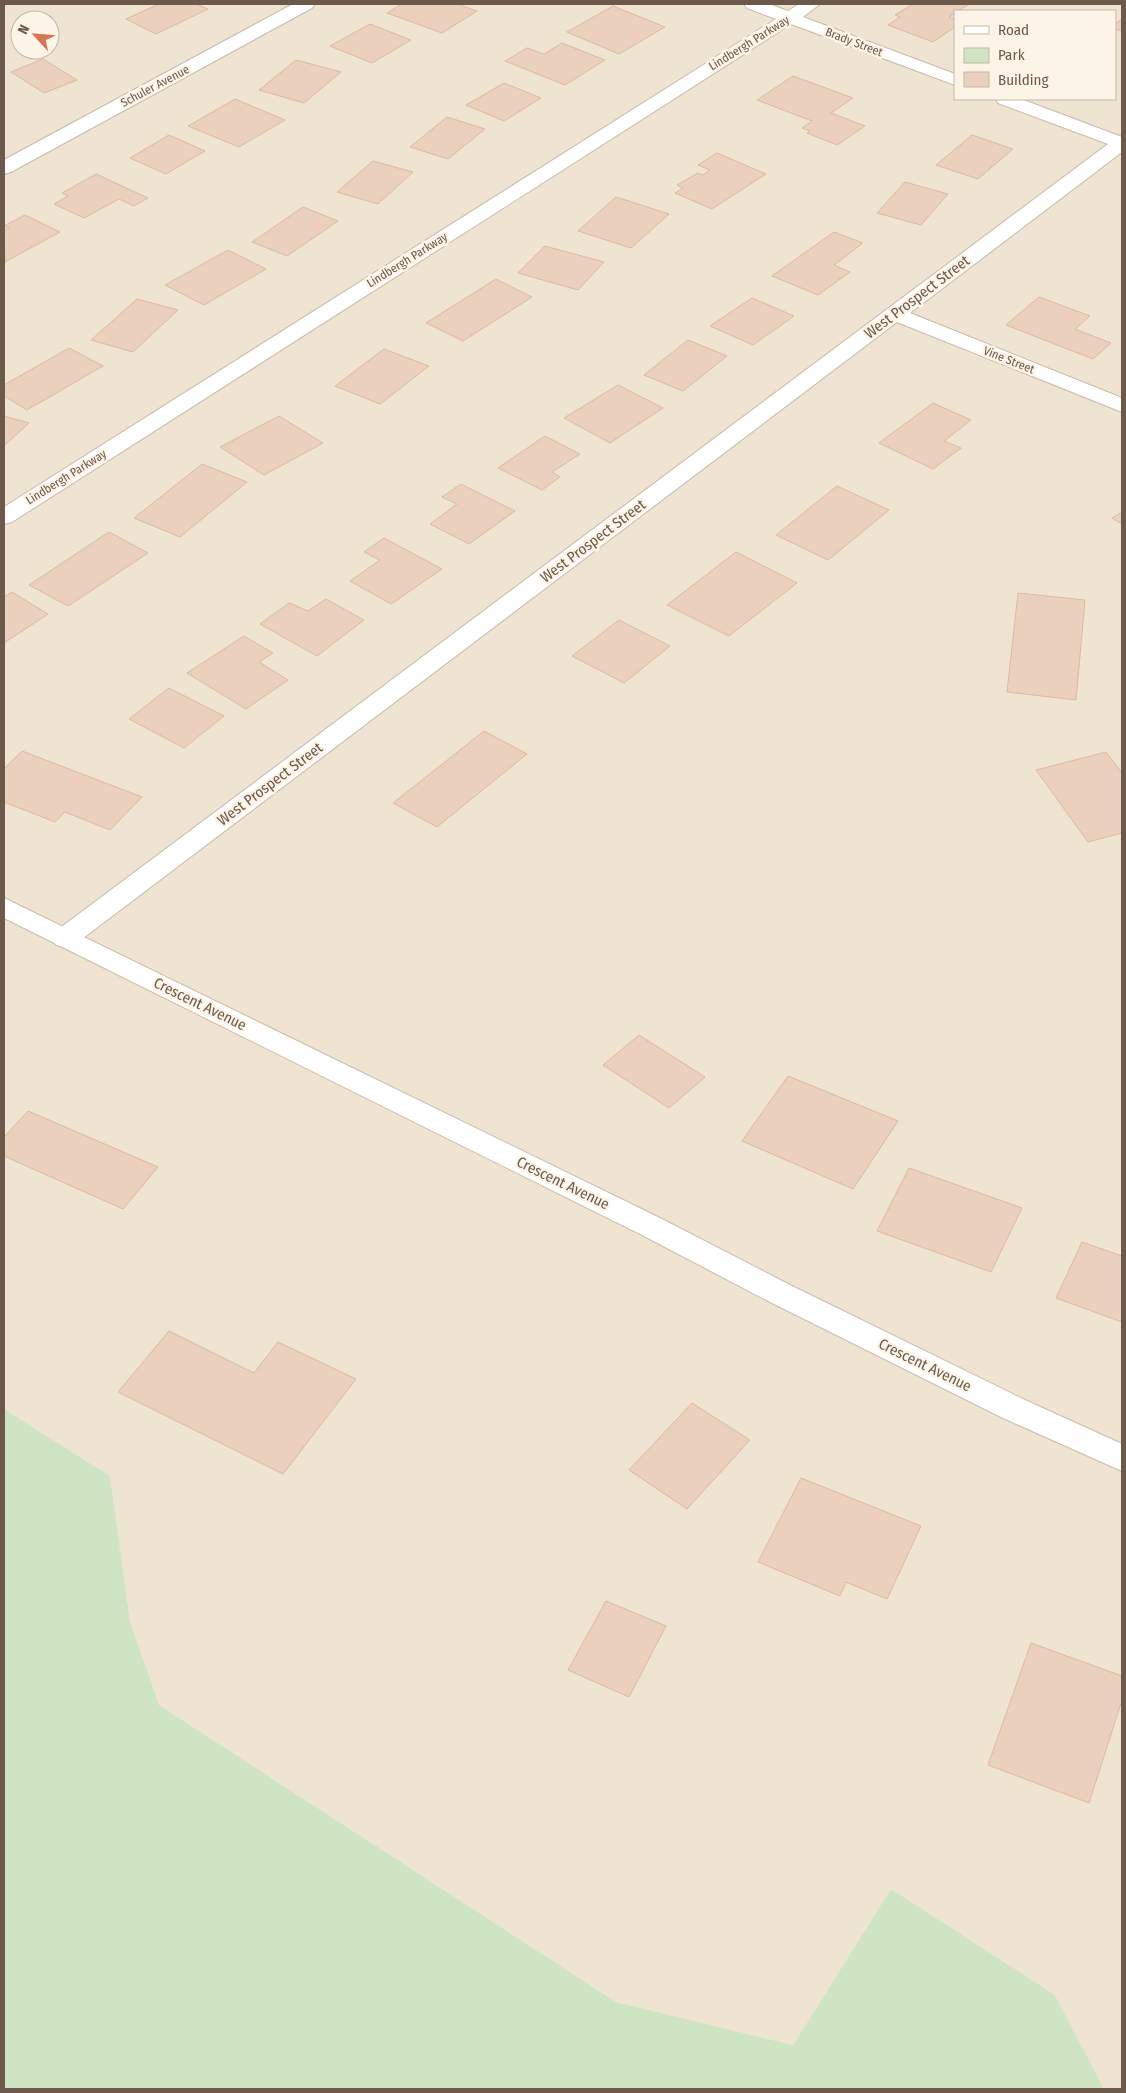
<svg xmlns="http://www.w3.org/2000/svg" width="1126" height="2093" font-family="'Fira Sans Condensed',sans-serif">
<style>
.residential{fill:#efe3d1;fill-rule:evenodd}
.green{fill:#cfe4c3}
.building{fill:#ebd1bd;stroke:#dcb99f}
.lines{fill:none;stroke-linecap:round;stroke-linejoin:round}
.minor-casing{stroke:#c8b9ab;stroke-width:2}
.secondary-casing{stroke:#cdbbab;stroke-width:2}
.minor{fill:#fff;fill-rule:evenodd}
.secondary{fill:#fff;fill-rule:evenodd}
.labels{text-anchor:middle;stroke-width:5;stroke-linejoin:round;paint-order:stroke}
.far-street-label{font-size:12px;fill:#6d594c;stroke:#fcf5e7}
.street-label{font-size:15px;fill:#6d594c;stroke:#fcf5e7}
</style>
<rect width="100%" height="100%" fill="#f9f1e2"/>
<!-- residential -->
<path class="residential" d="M 4,4 L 1122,4 L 1122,2089 L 1104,2089 L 1055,1995 L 891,1889 L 793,2045 L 616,2002 L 159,1705 L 130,1621 L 110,1476 L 4,1409 ZM 955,11 L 1115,11 L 1115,99 L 955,99 ZM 20,20 L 50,20 L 50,50 L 20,50 Z"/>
<!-- green -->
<path class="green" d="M 4,1409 L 110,1476 L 130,1621 L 159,1705 L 616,2002 L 793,2045 L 891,1889 L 1055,1995 L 1104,2089 L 4,2089 Z"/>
<!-- building -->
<path class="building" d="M 159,4 L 196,4 L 208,9 L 156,34 L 126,19 Z
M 402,4 L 457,4 L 477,11 L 442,33 L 387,13 Z
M 913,4 L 969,4 L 949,17 L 955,19 L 955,27 L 933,42 L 888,25 L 900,17 L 895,15 Z
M 613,6 L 665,27 L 619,54 L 567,32 Z
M 1122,19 L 1122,31 L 1115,29 L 1115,24 Z
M 370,24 L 411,40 L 372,63 L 330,46 Z
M 562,43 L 605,60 L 565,85 L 505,61 L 527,48 L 544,54 Z
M 43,59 L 77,80 L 44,93 L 11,72 Z
M 296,60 L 341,72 L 304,103 L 259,90 Z
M 793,76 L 853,98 L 831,113 L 865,126 L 837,145 L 807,133 L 810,131 L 802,128 L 812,121 L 757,100 Z
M 504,83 L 541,98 L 504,121 L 466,105 Z
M 235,99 L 285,120 L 239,147 L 188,126 Z
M 447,117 L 485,129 L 448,159 L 410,147 Z
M 169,135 L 205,151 L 166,174 L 130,158 Z
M 972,135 L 1013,149 L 978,179 L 936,165 Z
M 717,153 L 766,174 L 712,209 L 675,193 L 683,188 L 677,185 L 698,173 L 703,175 L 710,170 L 698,165 Z
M 373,161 L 413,172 L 378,204 L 337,192 Z
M 96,174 L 148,198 L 134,206 L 119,199 L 84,218 L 54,204 L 68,196 L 62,193 Z
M 905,182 L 948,194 L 921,225 L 877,213 Z
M 616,197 L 669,214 L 631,248 L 578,231 Z
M 303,207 L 338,221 L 287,256 L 252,242 Z
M 25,215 L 60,232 L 5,262 L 4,231 L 9,228 L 4,226 Z
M 834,232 L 863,243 L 834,265 L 850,272 L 818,295 L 772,276 Z
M 545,246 L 604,262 L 578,290 L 518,273 Z
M 228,250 L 266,269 L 204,305 L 165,285 Z
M 496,279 L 532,297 L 463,341 L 426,323 Z
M 1039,297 L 1090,316 L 1075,329 L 1111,343 L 1093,359 L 1006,325 Z
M 752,298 L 794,316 L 753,345 L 710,326 Z
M 137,299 L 178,310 L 133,352 L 91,340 Z
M 688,340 L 727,356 L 683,391 L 644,375 Z
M 69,348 L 103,366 L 27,410 L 4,396 L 4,385 Z
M 384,349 L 429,366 L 380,404 L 335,386 Z
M 618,385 L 663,408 L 610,443 L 564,418 Z
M 933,403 L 971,420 L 944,441 L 961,448 L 933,469 L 879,443 Z
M 4,416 L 29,423 L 4,446 Z
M 279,416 L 323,443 L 264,475 L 220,447 Z
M 545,436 L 580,454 L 552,472 L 560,477 L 542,490 L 498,468 Z
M 202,464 L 247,482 L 180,537 L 134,518 Z
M 461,484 L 515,511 L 469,544 L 430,524 L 457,504 L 442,497 Z
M 837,486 L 889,510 L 828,560 L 776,535 Z
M 1122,512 L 1122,524 L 1112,518 Z
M 109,532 L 148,553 L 68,606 L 29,585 Z
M 384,538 L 442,569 L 391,604 L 350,581 L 380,560 L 364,552 Z
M 736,552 L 797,583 L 729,636 L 667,605 Z
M 12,592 L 48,614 L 4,643 L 4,597 Z
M 1018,593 L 1085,600 L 1076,700 L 1007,692 Z
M 326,599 L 364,620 L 317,656 L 260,624 L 289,603 L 308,611 Z
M 619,620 L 670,646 L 624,683 L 572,656 Z
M 244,636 L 273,653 L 259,662 L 288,680 L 246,709 L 187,673 Z
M 169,688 L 224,716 L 184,748 L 129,719 Z
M 484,731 L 527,754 L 437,827 L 393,803 Z
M 22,751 L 142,797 L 110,830 L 65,812 L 55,822 L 4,802 L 4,769 Z
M 1106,752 L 1122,773 L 1122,833 L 1088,842 L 1036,770 Z
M 639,1035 L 705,1077 L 669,1108 L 603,1065 Z
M 788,1076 L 898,1121 L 853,1189 L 742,1141 Z
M 28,1111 L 158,1167 L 123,1209 L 4,1156 L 4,1137 Z
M 909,1168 L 1022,1208 L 991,1272 L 877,1231 Z
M 1082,1242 L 1122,1256 L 1122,1322 L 1056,1298 Z
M 169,1331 L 254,1373 L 278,1342 L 356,1379 L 283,1474 L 118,1392 Z
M 692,1403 L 750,1440 L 687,1509 L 629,1470 Z
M 801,1478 L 921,1526 L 887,1599 L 846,1582 L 840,1596 L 758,1562 Z
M 606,1601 L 666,1626 L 629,1697 L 568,1670 Z
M 1031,1643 L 1122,1676 L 1122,1700 L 1089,1803 L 988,1765 Z"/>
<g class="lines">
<!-- minor casing -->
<g class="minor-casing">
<path id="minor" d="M 293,4 L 315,4 L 312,8 L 11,172 L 4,174 L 4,160 Z
M 744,4 L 769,4 L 788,11 L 799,4 L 820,4 L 803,17 L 955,74 L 955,85 L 791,24 L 12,522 L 4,524 L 4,507 L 776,19 L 747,8 Z
M 996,99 L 1021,99 L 1122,137 L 1122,152 L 910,313 L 1122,398 L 1122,412 L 897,322 L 74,945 L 65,947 L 56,945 L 52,938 L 56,931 L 1108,144 L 998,103 Z"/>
</g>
<!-- secondary casing -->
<g class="secondary-casing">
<path id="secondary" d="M 4,898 L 662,1219 L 790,1285 L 1025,1400 L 1122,1444 L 1122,1471 L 1003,1418 L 768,1301 L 642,1235 L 4,918 Z"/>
</g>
<!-- minor -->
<use href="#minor" class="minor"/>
<!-- secondary -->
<use href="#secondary" class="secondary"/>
</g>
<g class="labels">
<!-- far-street labels -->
<g class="far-street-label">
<text transform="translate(854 42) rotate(21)" y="4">Brady Street</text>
<text transform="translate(749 43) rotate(-32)" y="4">Lindbergh Parkway</text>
<text transform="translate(155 86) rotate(-28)" y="4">Schuler Avenue</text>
<text transform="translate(407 260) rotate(-32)" y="4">Lindbergh Parkway</text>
<text transform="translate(1009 360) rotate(22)" y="4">Vine Street</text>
<text transform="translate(66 477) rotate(-32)" y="4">Lindbergh Parkway</text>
</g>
<!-- street labels -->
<g class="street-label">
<text transform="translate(917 297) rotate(-37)" y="5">West Prospect Street</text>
<text transform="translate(593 541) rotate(-37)" y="5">West Prospect Street</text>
<text transform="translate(270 784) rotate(-37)" y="5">West Prospect Street</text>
<text transform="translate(200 1004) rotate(26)" y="5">Crescent Avenue</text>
<text transform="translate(563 1183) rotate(26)" y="5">Crescent Avenue</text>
<text transform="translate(925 1365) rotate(26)" y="5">Crescent Avenue</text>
</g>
</g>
<!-- border -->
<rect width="1126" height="2093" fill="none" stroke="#6d594c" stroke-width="10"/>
<!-- legend -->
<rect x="954" y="10" width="162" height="90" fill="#fcf5e7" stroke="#c3b7a9"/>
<rect x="964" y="26" width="25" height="8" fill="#ffffff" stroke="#c3b7a9"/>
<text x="998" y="35" font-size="15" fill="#6d594c">Road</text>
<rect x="964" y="48" width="25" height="15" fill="#cfe4c3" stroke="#c3b7a9"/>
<text x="998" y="60" font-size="15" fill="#6d594c">Park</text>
<rect x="964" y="72" width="25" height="15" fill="#ebd1bd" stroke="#c3b7a9"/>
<text x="998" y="85" font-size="15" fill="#6d594c">Building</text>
<!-- north arrow -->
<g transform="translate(35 35) rotate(296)"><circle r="24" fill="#fcf5e7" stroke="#c3b7a9"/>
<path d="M0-4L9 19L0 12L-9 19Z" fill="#d57654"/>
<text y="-8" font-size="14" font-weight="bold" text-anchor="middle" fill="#6d594c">N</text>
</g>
</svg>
